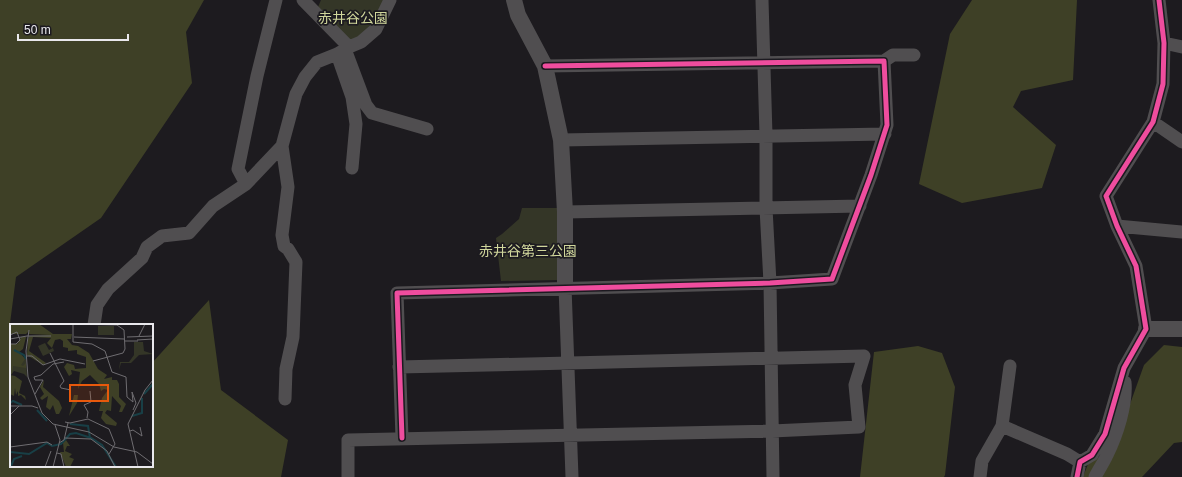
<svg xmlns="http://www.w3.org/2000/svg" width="1182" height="477" font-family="Helvetica,'Noto Sans JP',sans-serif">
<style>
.green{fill:#343627}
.forest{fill:#3e4026}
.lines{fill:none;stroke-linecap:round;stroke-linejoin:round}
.minor{stroke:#504e50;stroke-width:13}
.tertiary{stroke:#504e50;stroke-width:16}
.cycleway-casing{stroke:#1c1a20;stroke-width:8}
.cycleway{stroke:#ef4d9e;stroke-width:5}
.labels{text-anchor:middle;stroke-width:3.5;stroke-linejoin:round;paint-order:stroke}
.park-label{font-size:14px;fill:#d0d69b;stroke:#1c1a20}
.inset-river{fill:none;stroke:#183f46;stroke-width:2}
.inset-road{fill:none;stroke:#6f6d71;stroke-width:1}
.view{fill:#e8590c;fill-opacity:0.15;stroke:#e8590c;stroke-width:2}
.inset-edge{fill:none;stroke:#e9e8ec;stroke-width:2}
</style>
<rect width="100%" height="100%" fill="#1d1b1f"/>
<!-- green -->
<path class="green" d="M 321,0 L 386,0 L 375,25 L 351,42 L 318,7 Z
M 522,208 L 558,208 L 559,280 L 501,281 L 496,238 L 502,234 L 519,219 Z"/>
<!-- forest -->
<path class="forest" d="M 0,0 L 204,0 L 186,32 L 192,83 L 101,218 L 16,277 L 9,331 L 11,331 L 11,466 L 152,466 L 152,363 L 209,300 L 221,390 L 288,440 L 281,477 L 0,477 Z
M 972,0 L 1077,0 L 1073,80 L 1021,91 L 1013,107 L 1056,145 L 1042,188 L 962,203 L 919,184 L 950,34 Z
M 1164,345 L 1182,347 L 1182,442 L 1174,443 L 1142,477 L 1083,477 L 1088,464 L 1115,446 L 1144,365 Z
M 918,346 L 942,353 L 955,387 L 945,475 L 944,477 L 860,477 L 874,352 Z"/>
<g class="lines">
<!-- minor -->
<path class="minor" d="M 303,0 L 349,47
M 762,0 L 766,135 L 766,208 L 770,283 L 773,477
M 1164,43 L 1182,47
M 345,49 L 366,105 L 372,113 L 427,129
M 337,54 L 352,97 L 356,124 L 352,168
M 884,61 L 893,55 L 914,55
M 1153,122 L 1182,142
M 561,140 L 885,134
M 246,184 L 282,146
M 565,212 L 860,206
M 1117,226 L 1182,232
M 565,287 L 572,477
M 94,325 L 97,305 L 108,289 L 142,258 L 147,247 L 162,236 L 189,233 L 213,206 L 246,184 L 238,169 L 257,76 L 276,0
M 285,399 L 286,369 L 293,337 L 296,262 L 288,249 L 284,246 L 282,235 L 288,187 L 282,146 L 296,94 L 305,77 L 317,62 L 337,54 L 349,47 L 361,42 L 376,29 L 390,0
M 1002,426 L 1067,454 L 1080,462
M 402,438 L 397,293 L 770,283 L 832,279 L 871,175 L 887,125 L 884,61 L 545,66
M 348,477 L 348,440 L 772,431 L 859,427 L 855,385 L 864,356 L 399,367
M 980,477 L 982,461 L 1002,426 L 1010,366
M 1077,477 L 1080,462 L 1092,455 L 1105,434 L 1124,368 L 1146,329 L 1136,266 L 1117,226 L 1106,196 L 1153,122 L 1163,84 L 1164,43 L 1159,0
M 1095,477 C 1099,469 1104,462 1107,455 C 1117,435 1127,404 1125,382"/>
<!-- tertiary -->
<path class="tertiary" d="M 514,0 L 518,15 L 545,66 L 561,140 L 565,212 L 565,287
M 1146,329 L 1182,329"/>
<!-- cycleway casing -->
<g class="cycleway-casing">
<path id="cycleway" d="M 402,438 L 397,293 L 770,283 L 832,279 L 871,175 L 887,125 L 884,61 L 545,66
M 1077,477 L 1080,462 L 1092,455 L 1105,434 L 1124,368 L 1146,329 L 1136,266 L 1117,226 L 1106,196 L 1153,122 L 1163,84 L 1164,43 L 1159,0"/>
</g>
<!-- cycleway -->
<use href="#cycleway" class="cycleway"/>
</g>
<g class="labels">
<!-- park labels -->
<g class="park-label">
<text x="353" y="23">赤井谷公園</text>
<text x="528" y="256">赤井谷第三公園</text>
</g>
</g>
<!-- overview -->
<g transform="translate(10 324)">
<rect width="143" height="143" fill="#1d1b1f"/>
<path d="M 88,2 L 104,2 L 104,11 L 88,11 ZM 16,13 L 8,28 L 16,35 L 17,53 L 14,50 L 4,47 L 0,52 L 0,20 L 5,21 ZM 124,18 L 133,18 L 134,27 L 143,30 L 129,31 L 121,39 L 111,39 L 109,46 L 110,38 L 119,38 L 124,31 ZM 35,19 L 39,26 L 43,24 L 44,27 L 33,32 L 28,22 Z" fill="#343627"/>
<path d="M 0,0 L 29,0 L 43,10 L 62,10 L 61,15 L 57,15 L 62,21 L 68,22 L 79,29 L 88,45 L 97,51 L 94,55 L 102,53 L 102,56 L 107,56 L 109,60 L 109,73 L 116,80 L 112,88 L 109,88 L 111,82 L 102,72 L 101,87 L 97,86 L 95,89 L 107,99 L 106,102 L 96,100 L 91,94 L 93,87 L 89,87 L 92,74 L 98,66 L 94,65 L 91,67 L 89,60 L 80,51 L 72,57 L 68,65 L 70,48 L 61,46 L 62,50 L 59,52 L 54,43 L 57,39 L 64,41 L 65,45 L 76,44 L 76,33 L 67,30 L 67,26 L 58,27 L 58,24 L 53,23 L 53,17 L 50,15 L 45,16 L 42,24 L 37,19 L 41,14 L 23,13 L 19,27 L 36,39 L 33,41 L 17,31 L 18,16 L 19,12 L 41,11 L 19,10 L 19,7 L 16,10 L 0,10 ZM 11,13 L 16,13 L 13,25 L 9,28 L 15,35 L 11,41 L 13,42 L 16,39 L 16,44 L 3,42 L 2,51 L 0,48 L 0,20 L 8,20 ZM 0,51 L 5,52 L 12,57 L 9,69 L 15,72 L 16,76 L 11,71 L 8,72 L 8,67 L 6,71 L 5,64 L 4,72 L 0,70 ZM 34,56 L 33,63 L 49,77 L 52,84 L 49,90 L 46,90 L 43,81 L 40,86 L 36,83 L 38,72 L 32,76 L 30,74 L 34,70 L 30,63 ZM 64,71 L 68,71 L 67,79 L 59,92 ZM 56,116 L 60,122 L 57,122 L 55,127 L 62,130 L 59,133 L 64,135 L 60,143 L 56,143 L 50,128 L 54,128 L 53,119 Z" fill="#3e4026"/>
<path class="inset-river" d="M 4,26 L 14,31 L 16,35M 134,70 L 143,60M 0,79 L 3,77 L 12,81M 27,86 L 37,97M 122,92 L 132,89 L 132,74M 60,100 L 78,102 L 80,114M 0,128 L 19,130 L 37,119 L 42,122 L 51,120 L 60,110 L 66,109 L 81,114 L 92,121 L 106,143M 1,142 L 4,135 L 12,132"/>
<path class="inset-road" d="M 61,0 L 107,1 L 114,6 L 115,25 L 113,29 L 83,37M 63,1 L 63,18 L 82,20 L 95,27 L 102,48 L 116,53 L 117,73 L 123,78M 19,6 L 16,27 L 18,53 L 32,89 L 43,100 L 79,108 L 104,123 L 127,128 L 143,140M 0,11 L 7,8 L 10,16 L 6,20 L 0,20M 129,12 L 135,0M 64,13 L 114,15M 117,13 L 143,12M 0,15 L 17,12 L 41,12M 127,16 L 143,15M 115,17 L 128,17M 40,29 L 54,57 L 50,62 L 51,64 L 61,66M 16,32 L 22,32 L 33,41 L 50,35 L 75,40M 25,70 L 33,56 L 25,56 L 24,53 L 31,51 L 43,40 L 54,38M 0,82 L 22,82 L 28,84M 123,86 L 126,79 L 122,68 L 123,78M 0,91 L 9,82M 77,94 L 78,88 L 74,81 L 81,78 L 80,67M 55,98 L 60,99 L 78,95 L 99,105 L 105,120 L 99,130M 120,107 L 123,106 L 132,112 L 130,103M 55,114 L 81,115 L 97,127 L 105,143M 49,119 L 54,116 L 58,99M 0,123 L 37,118 L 42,121M 47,129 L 51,130 L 54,143M 35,143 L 41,127M 43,143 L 50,116 L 45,101M 128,143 L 118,100 L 135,66 L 143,56"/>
<path class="view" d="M 60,61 L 98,61 L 98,77 L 60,77 Z"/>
<rect width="143" height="143" class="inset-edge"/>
</g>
<!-- scale -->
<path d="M18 34v6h110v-6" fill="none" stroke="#e9e8ec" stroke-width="2"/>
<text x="24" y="34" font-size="12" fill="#e9e8ec" stroke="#1c1a20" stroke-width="3" paint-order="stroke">50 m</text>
</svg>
